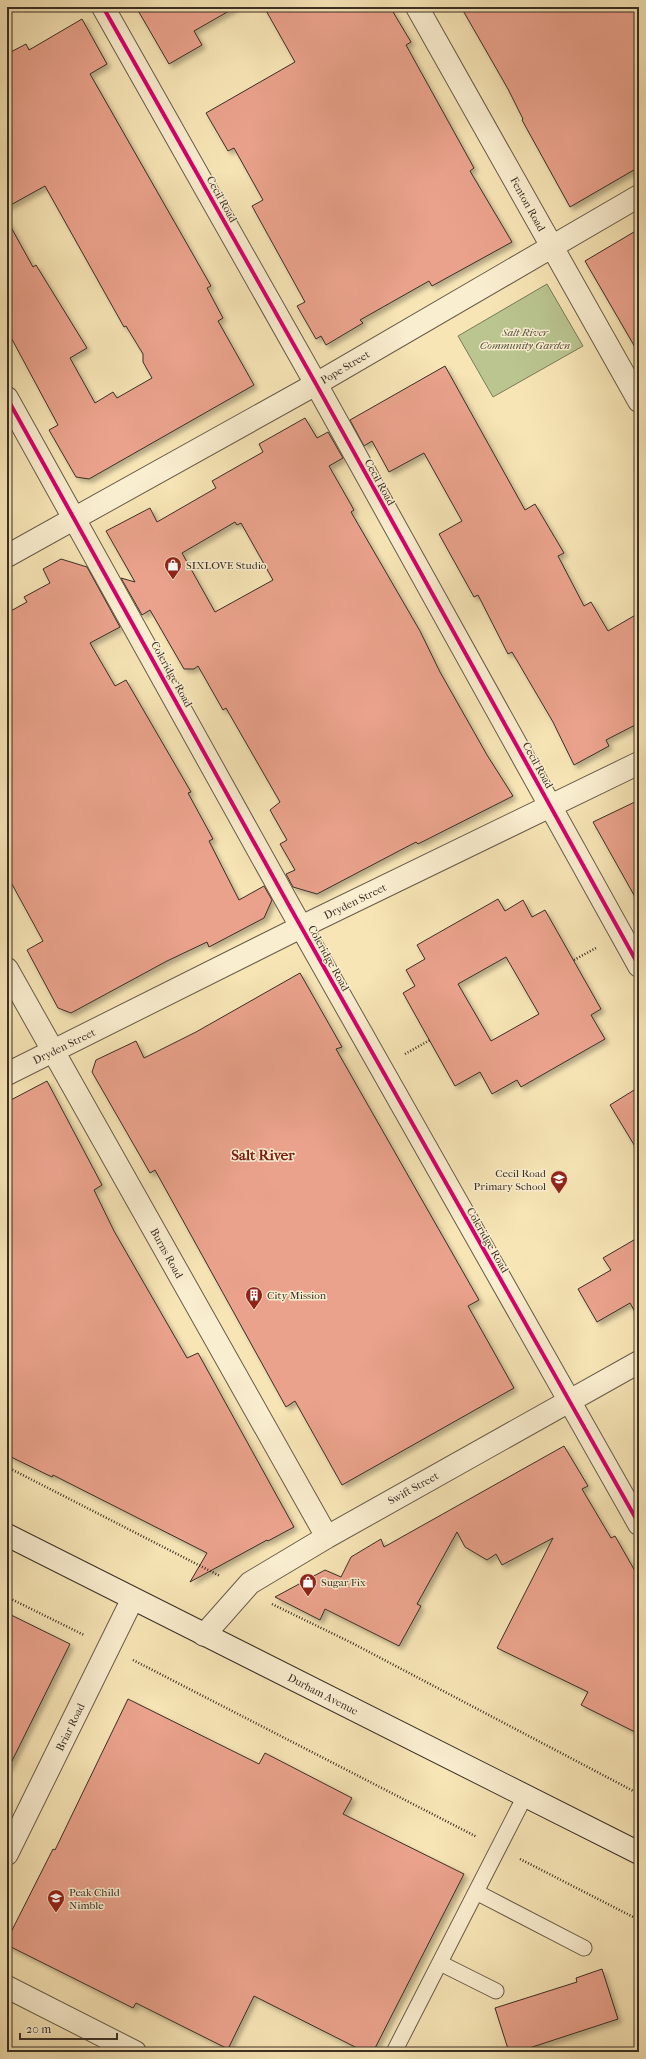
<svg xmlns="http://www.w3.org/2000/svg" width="646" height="2059" font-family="'IM FELL French Canon',serif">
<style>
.green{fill:#bac590;stroke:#7a7a5a}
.building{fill:#eaa28c;stroke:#392f25;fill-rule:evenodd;filter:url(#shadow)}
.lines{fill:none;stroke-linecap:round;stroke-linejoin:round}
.lane-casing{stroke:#685c49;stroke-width:17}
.street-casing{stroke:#685c49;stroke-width:24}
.secondary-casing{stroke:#392f25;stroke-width:24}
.path{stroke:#392f25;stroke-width:2.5;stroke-dasharray:1 2;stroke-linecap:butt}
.lane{stroke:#faeed0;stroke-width:15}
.street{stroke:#faeed0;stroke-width:22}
.secondary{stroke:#faeed0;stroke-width:22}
.cycleway-casing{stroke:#faeed0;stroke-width:6}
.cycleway{stroke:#d6006c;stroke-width:4}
.labels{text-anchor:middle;stroke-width:3;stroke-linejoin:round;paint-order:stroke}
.street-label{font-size:11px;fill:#392f25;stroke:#faeed0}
.park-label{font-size:11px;font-style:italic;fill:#595440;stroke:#faeed0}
.poi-label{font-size:11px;fill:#392f25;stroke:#faeed0;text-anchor:start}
.district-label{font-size:15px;font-weight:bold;fill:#7a1f14;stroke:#faeed0}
</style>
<defs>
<filter id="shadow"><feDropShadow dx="3.5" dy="3.5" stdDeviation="2" flood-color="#0004"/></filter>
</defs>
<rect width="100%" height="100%" fill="#f7e5b6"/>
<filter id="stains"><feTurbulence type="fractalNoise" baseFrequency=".005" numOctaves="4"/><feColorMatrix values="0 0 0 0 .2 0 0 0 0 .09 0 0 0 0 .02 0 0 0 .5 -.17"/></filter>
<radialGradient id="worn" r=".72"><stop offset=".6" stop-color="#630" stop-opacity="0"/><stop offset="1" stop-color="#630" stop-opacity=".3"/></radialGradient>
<!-- green -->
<path class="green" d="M 547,284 L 583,346 L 493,397 L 458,336 Z"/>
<!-- building -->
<path class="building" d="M 136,7 L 236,7 L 194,31 L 202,45 L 169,64 Z
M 264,7 L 390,7 L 411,42 L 406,45 L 474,168 L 470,171 L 512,242 L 432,286 L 429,281 L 360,320 L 363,323 L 326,345 L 321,336 L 316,339 L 297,306 L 305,302 L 252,206 L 263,200 L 234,148 L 228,151 L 206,113 L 295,62 Z
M 461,7 L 639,7 L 639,167 L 570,207 L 522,120 L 523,119 L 508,89 Z
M 82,19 L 107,64 L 90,74 L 211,286 L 207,288 L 223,318 L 218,321 L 254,385 L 89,479 L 76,477 L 49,430 L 58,425 L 7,330 L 7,220 L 33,267 L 36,265 L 87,348 L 70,358 L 95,403 L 113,392 L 117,398 L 152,378 L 143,362 L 143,354 L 126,326 L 124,327 L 45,186 L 7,207 L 7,54 L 26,44 L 29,50 Z
M 639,229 L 639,354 L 585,261 Z
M 445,366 L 525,510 L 535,504 L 564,553 L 558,556 L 584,606 L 591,602 L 608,631 L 639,613 L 639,723 L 606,740 L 609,746 L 574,765 L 553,722 L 512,652 L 508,654 L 478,595 L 474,597 L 439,534 L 462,521 L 424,453 L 389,472 L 372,441 L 364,446 L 350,420 Z
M 305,418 L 317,438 L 328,432 L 343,458 L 329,466 L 354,510 L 351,512 L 420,631 L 440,672 L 487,755 L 513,796 L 418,844 L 416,842 L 317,894 L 293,887 L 286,874 L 295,870 L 280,844 L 287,840 L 270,810 L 280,802 L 226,708 L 223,710 L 198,666 L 194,669 L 184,669 L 150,610 L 142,615 L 121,578 L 135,582 L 106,531 L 150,508 L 157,522 L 216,488 L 212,481 L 263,452 L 259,444 ZM 235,522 L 237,525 L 241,523 L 273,580 L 215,612 L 182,553 Z
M 61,559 L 87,567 L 120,627 L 90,643 L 115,686 L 126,680 L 191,792 L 188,793 L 213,839 L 209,841 L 239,900 L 264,886 L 272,900 L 264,918 L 209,947 L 207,942 L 167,961 L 71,1013 L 58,1008 L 27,950 L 43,941 L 7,875 L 7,613 L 27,602 L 24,597 L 50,583 L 43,569 Z
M 639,800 L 639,904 L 593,822 Z
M 498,899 L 505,911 L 523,900 L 532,917 L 545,910 L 601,1009 L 591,1015 L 605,1039 L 521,1087 L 517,1080 L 492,1094 L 480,1072 L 455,1086 L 403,993 L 415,986 L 406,970 L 425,959 L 417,945 ZM 506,957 L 539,1014 L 491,1041 L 458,984 Z
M 300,973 L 342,1047 L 336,1049 L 479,1300 L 468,1306 L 514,1388 L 342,1485 L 295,1401 L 286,1407 L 155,1170 L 150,1173 L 92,1072 L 96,1060 L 136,1041 L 144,1058 L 196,1032 Z
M 47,1081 L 102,1185 L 94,1190 L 114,1231 L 187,1358 L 198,1353 L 294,1527 L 268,1541 L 267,1540 L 190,1582 L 207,1553 L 53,1475 L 52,1477 L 7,1455 L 7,1102 Z
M 639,1087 L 639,1153 L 610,1105 Z
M 639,1237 L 639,1319 L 630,1303 L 597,1322 L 578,1289 L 611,1270 L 603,1258 Z
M 564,1446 L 588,1486 L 582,1489 L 611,1538 L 615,1536 L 639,1578 L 639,1734 L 581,1705 L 588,1692 L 497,1648 L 553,1538 L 502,1565 L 496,1554 L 487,1560 L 465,1547 L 457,1532 L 417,1604 L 421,1606 L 399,1646 L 325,1609 L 320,1620 L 275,1597 L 325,1570 L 341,1577 L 351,1557 L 381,1539 L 384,1547 Z
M 7,1613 L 70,1644 L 7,1771 Z
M 128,1699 L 259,1764 L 265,1753 L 352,1798 L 343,1814 L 464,1874 L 373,2052 L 365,2052 L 254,1996 L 228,2049 L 136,2003 L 133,2008 L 7,1945 L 7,1940 L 53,1849 L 55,1850 Z
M 602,1969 L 618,2019 L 517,2052 L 509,2052 L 495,2008 L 577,1982 L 576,1978 Z"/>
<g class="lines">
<!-- lane casing -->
<g class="lane-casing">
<path id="lane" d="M 476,1892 L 584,1948
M 440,1963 L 496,1991
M 394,2052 L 525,1796"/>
</g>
<!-- street casing -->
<g class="street-casing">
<path id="street" d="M 103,7 L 316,384 L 639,966
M 417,7 L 639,401
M 7,398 L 291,909 L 639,1524
M 7,556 L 316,384 L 639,196
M 7,969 L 327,1537
M 7,1074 L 301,927 L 639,763
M 204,1635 L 250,1583 L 327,1537 L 639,1362
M 7,1854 L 132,1600
M 7,1987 L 135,2052"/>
</g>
<!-- secondary casing -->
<g class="secondary-casing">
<path id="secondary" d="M 7,1535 L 639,1853"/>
</g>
<!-- path -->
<path class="path" d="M 574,960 L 596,948
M 405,1054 L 430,1040
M 7,1467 L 220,1576
M 7,1597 L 84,1635
M 272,1604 L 352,1643 L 639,1794
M 133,1660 L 477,1837
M 520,1859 L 639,1920"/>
<!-- lane -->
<use href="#lane" class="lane"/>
<!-- street -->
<use href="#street" class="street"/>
<!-- secondary -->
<use href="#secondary" class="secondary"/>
<!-- cycleway casing -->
<g class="cycleway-casing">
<path id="cycleway" d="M 103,7 L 316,384 L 639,966
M 7,398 L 291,909 L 639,1524"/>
</g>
<!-- cycleway -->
<use href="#cycleway" class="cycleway"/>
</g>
<!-- icons -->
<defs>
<g id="shop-pin" transform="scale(0.9)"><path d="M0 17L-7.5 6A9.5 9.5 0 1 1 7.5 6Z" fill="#8f2418" stroke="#faeed0"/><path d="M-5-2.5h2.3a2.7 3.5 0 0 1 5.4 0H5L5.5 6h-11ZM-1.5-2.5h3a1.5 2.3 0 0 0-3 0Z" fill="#fff"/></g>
<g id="school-pin" transform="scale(0.9)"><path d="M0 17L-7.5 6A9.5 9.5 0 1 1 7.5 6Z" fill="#8f2418" stroke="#faeed0"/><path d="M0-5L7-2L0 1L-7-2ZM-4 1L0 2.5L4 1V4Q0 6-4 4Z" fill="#fff"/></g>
<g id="building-pin" transform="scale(0.9)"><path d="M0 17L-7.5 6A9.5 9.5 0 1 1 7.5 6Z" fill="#8f2418" stroke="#faeed0"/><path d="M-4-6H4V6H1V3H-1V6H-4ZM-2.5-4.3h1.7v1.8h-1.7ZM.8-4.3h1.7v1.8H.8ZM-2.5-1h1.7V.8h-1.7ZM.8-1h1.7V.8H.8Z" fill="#fff"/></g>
</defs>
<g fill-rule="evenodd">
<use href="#shop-pin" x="173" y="565"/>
<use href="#school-pin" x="559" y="1179"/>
<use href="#building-pin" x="254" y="1295"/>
<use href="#shop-pin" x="308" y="1582"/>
<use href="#school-pin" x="56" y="1898"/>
</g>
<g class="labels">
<!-- street labels -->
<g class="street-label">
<text transform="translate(222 199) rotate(61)" y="4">Cecil Road</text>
<text transform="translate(528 204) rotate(61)" y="4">Fenton Road</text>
<text transform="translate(345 367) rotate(-31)" y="4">Pope Street</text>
<text transform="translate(380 482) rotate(61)" y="4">Cecil Road</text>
<text transform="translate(172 674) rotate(61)" y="4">Coleridge Road</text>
<text transform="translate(538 765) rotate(61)" y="4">Cecil Road</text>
<text transform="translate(355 901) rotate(-26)" y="4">Dryden Street</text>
<text transform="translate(329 958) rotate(61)" y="4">Coleridge Road</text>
<text transform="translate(64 1046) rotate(-26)" y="4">Dryden Street</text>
<text transform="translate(488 1240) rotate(60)" y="4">Coleridge Road</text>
<text transform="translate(167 1253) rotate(61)" y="4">Burns Road</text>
<text transform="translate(413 1488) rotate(-29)" y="4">Swift Street</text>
<text transform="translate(323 1694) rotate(27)" y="4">Durham Avenue</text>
<text transform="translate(70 1727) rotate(-64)" y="4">Briar Road</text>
</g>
<!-- park labels -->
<g class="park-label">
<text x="525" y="336">Salt River<tspan x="525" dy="13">Community Garden</tspan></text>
</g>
<!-- poi labels -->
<g class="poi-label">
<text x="186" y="569">SIXLOVE Studio</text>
<text x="546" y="1177" text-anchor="end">Cecil Road<tspan x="546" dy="13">Primary School</tspan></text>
<text x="267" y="1299">City Mission</text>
<text x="321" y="1586">Sugar Fix</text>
<text x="69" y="1896">Peak Child<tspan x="69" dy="13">Nimble</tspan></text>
</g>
<!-- district labels -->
<g class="district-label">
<text x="263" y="1160">Salt River</text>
</g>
</g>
<!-- margin -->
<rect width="646" height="2059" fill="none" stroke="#f7e5b6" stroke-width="24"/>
<rect x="8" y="8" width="630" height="2043" fill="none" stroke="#392f25" stroke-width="2"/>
<rect x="12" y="12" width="622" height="2035" fill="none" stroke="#392f25"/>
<!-- scale -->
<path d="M20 2033v6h97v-6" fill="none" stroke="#392f25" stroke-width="2"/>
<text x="26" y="2033" font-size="12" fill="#392f25" stroke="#faeed0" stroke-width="3" paint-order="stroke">20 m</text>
<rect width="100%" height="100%" filter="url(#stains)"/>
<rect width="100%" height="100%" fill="url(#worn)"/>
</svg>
